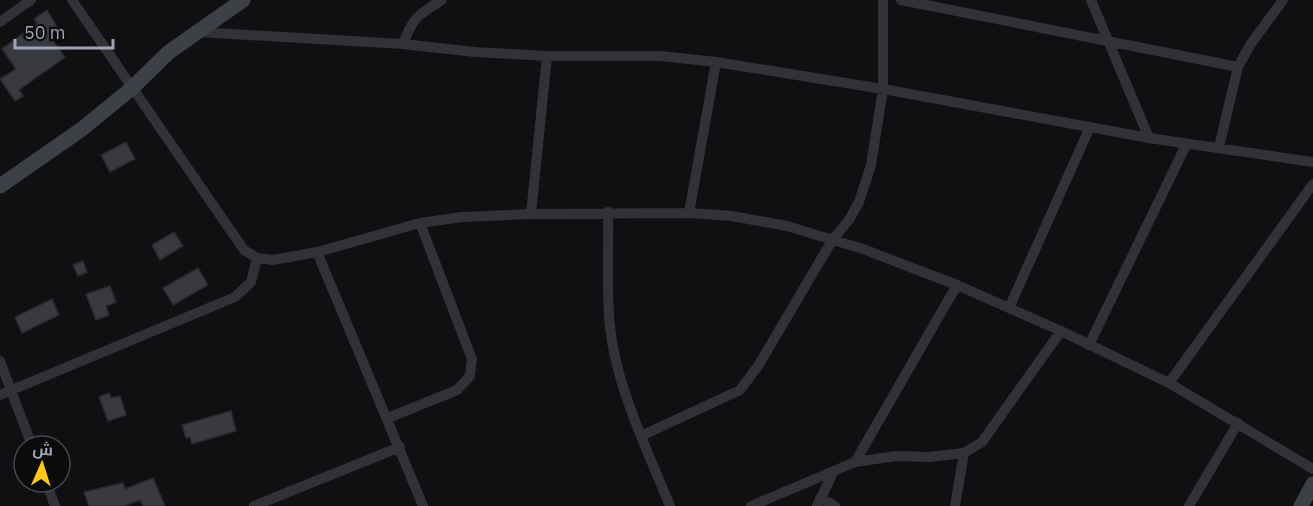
<svg xmlns="http://www.w3.org/2000/svg" width="1313" height="506" font-family="'IBM Plex Sans',Cairo,sans-serif">
<style>
.building{fill:#393a40;stroke:#2a2a2e;stroke-width:1.5}
.lines{fill:none;stroke-linecap:round;stroke-linejoin:round}
.street{stroke:#313137;stroke-width:10}
.secondary{stroke:#3e4047;stroke-width:15}
</style>
<rect width="100%" height="100%" fill="#101012"/>
<!-- building -->
<path class="building" d="M 47,10 L 62,36 L 53,41 L 65,57 L 19,90 L 23,96 L 15,101 L 0,79 L 16,69 L 2,49 L 37,23 L 34,19 Z
M 126,142 L 135,159 L 110,172 L 101,155 Z
M 174,232 L 183,246 L 160,260 L 152,245 Z
M 83,261 L 87,272 L 78,276 L 73,265 Z
M 198,268 L 208,285 L 173,305 L 163,288 Z
M 110,286 L 116,302 L 106,306 L 109,315 L 96,320 L 86,294 Z
M 52,299 L 59,315 L 22,333 L 15,317 Z
M 109,393 L 111,398 L 120,396 L 126,415 L 108,421 L 99,397 Z
M 231,411 L 236,431 L 192,444 L 190,437 L 186,438 L 182,425 Z
M 153,478 L 165,506 L 143,506 L 140,500 L 124,506 L 89,506 L 84,492 L 123,483 L 125,489 Z"/>
<g class="lines">
<!-- street -->
<path class="street" d="M 72,0 L 244,250 L 257,258 L 273,260 L 317,252 L 420,223 L 462,217 L 531,214 L 689,213 L 732,216 L 787,226 L 863,249 L 957,285 L 1061,331 L 1169,383 L 1313,469
M 901,0 L 1238,67
M 1091,0 L 1149,138
M 0,22 L 31,0
M 198,32 L 403,44 L 475,52 L 547,56 L 661,56 L 716,62 L 883,89 L 1149,138 L 1313,162
M 403,44 C 413,17 418,15 442,0
M 1219,147 L 1238,67 L 1250,45 L 1283,0
M 608,212 C 609,250 606,290 610,327 C 616,386 648,452 670,506
M 689,213 L 716,62
M 531,214 L 547,56
M 317,252 L 423,506
M 1009,308 L 1090,127
M 1089,345 L 1186,145
M 0,361 L 32,446
M 1169,383 L 1313,184
M 0,395 L 235,297 L 251,282 L 257,258
M 388,418 L 457,390 L 470,376 L 472,359 L 420,223
M 641,436 L 740,390 L 758,366 L 833,239 L 849,220 L 859,202 L 871,165 L 883,89 L 883,0
M 855,462 L 957,285
M 46,482 L 55,506
M 820,498 L 835,506
M 254,506 L 400,447
M 751,506 L 855,462 L 896,456 L 929,457 L 964,453 L 982,442 L 1061,331
M 817,506 L 834,471
M 955,506 L 964,453
M 1189,506 L 1238,423"/>
<!-- secondary -->
<path class="secondary" d="M 0,186 L 82,129 L 132,88 L 169,52 L 243,0
M 1301,506 L 1313,484"/>
</g>
<!-- north arrow -->
<g transform="translate(42 464) rotate(3)"><circle r="28" fill="#0b0b0c" stroke="#46484f" stroke-width="1.5"/>
<path d="M0-4.5L10 22L0 15L-10 22Z" fill="#ffc71a"/>
<text y="-9" font-size="16" font-weight="bold" text-anchor="middle" fill="#9fa4b4">ش</text>
</g>
<!-- scale -->
<path d="M15 39v9h98v-9" fill="none" stroke="#9fa4b4" stroke-width="3"/>
<text x="24" y="39" font-size="18" fill="#9fa4b4" stroke="#0b0b0c" stroke-width="4.5" paint-order="stroke">50 m</text>
</svg>
